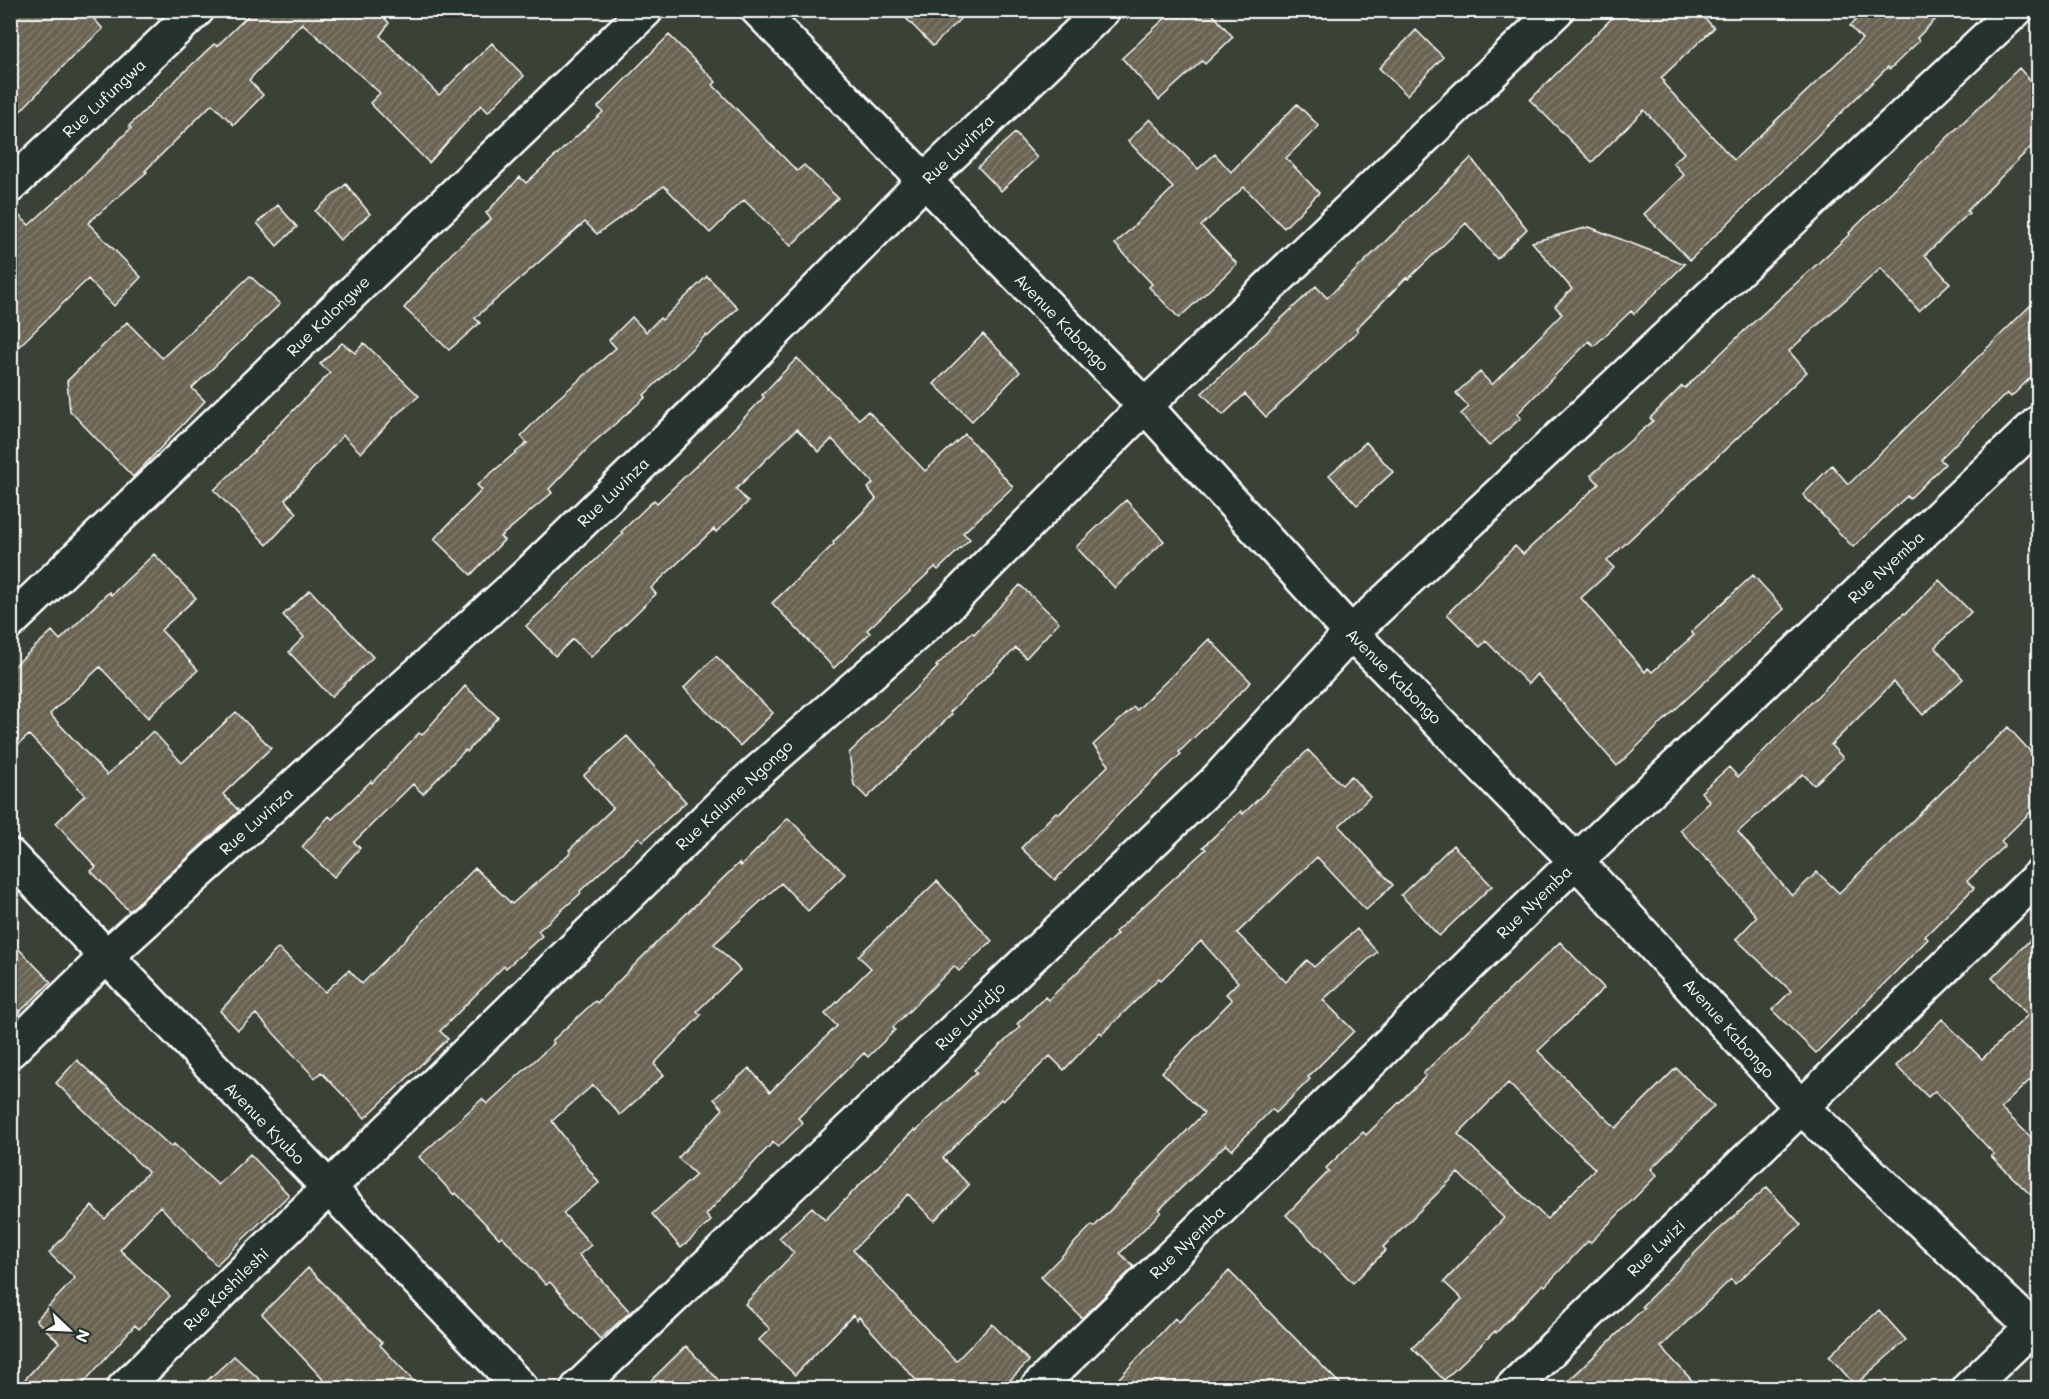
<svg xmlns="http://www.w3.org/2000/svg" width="2049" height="1399" font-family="Mali,sans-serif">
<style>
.building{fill:url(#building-hatch);stroke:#fff;stroke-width:1.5;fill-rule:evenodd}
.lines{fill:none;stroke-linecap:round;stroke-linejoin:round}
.street-casing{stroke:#fff;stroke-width:38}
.street{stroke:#26332d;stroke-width:33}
.labels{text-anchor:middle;stroke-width:5;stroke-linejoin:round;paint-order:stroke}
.street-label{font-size:16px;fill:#fff;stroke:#26332d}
</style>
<defs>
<pattern id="building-hatch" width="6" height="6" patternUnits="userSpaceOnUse" patternTransform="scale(1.5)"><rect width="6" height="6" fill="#6a6452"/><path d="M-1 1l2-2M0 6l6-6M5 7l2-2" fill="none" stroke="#807b6c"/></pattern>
</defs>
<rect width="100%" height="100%" fill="#3a4238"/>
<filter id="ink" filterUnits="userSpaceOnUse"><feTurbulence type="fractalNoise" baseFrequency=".0167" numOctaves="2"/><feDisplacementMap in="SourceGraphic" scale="12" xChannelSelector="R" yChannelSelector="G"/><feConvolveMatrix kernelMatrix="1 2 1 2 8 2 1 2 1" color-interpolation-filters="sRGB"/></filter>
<g filter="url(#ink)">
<!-- building -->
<path class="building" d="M 10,10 L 86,10 L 103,29 L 74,55 L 10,122 Z
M 254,10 L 378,10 L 389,23 L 380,36 L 439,95 L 492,43 L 524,76 L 488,112 L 481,105 L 429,163 L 370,103 L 380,93 L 302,23 L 249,80 L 263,95 L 234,125 L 212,104 L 145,171 L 147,172 L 88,223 L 141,277 L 114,306 L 88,279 L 10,355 L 10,207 L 29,225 L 85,174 L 131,128 L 129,126 L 181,75 L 214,44 L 217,46 Z
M 898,10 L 969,10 L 933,46 Z
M 1174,10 L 1209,10 L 1233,37 L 1205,64 L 1202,61 L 1159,100 L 1122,58 Z
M 1620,10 L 1697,10 L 1714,28 L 1661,78 L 1664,81 L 1663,83 L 1734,160 L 1862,39 L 1850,26 L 1866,10 L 1945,10 L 1917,38 L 1919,41 L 1890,69 L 1888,67 L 1690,260 L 1644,214 L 1684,175 L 1673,163 L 1684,153 L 1644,110 L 1592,162 L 1530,100 Z
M 1416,30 L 1443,57 L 1407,95 L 1379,68 Z
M 669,35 L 716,82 L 713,85 L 797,171 L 804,165 L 838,198 L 791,246 L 744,200 L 710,233 L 664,186 L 597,234 L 585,222 L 475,318 L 480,323 L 449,350 L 404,308 L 452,253 L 491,219 L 486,213 L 520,177 L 526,183 L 603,112 L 598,107 Z
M 2019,68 L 2038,89 L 2038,140 L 1967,211 L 1969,213 L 1925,255 L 1950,283 L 1919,311 L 1881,268 L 1789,351 L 1807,372 L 1607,561 L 1614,568 L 1581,598 L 1645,672 L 1648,668 L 1652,672 L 1694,635 L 1691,632 L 1753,575 L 1784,609 L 1681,704 L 1617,766 L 1537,674 L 1528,684 L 1486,641 L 1480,647 L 1447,614 L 1515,546 L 1523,554 L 1599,484 L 1591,475 L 1653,421 L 1650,418 L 1682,386 L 1685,388 L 1744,331 L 1850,234 L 1849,233 Z
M 1297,104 L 1319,126 L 1286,158 L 1319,193 L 1284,228 L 1244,187 L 1201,226 L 1237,264 L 1179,318 L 1149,287 L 1152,284 L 1115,244 L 1173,188 L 1128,141 L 1150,119 L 1198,169 L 1215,154 L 1231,172 Z
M 1015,133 L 1037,158 L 1001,191 L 978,167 Z
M 1471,158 L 1527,229 L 1497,259 L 1466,223 L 1408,279 L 1406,278 L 1356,329 L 1358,331 L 1266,417 L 1245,394 L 1223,415 L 1202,393 L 1316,286 L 1327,298 Z
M 346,184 L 370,214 L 340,240 L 315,211 Z
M 278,205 L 297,227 L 277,246 L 257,223 Z
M 1589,227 L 1685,264 L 1634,314 L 1631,311 L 1594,346 L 1589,341 L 1517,414 L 1521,418 L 1489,446 L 1461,414 L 1469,407 L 1456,393 L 1480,372 L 1492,385 L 1562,314 L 1555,306 L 1572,289 L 1532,242 Z
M 250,276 L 280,304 L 192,388 L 205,401 L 133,477 L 70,411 L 67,381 L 127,322 L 162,358 Z
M 707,276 L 738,308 L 707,337 L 706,335 L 644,395 L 646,397 L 593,443 L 549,489 L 552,493 L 500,537 L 504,540 L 471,575 L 434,539 L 482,490 L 477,485 L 527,443 L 521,436 L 554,402 L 616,348 L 609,340 L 632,317 L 646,332 L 660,318 L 662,320 Z
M 2038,298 L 2038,370 L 2011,397 L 2007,393 L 1940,459 L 1945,464 L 1909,499 L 1907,496 L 1853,547 L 1803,495 L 1832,465 L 1848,484 L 1851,482 Z
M 983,334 L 1020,372 L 972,421 L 934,384 Z
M 342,343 L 355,353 L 364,343 L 419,396 L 395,416 L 361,453 L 343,435 L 285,500 L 297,513 L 267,545 L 214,490 L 262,444 L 261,443 L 330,373 L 320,364 Z
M 797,358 L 859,419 L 868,411 L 925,471 L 965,434 L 1013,487 L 963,533 L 970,539 L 938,570 L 935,567 L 867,630 L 870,633 L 834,668 L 772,603 L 834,544 L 833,542 L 876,499 L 868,488 L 873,483 L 832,439 L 819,452 L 797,429 L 736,489 L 748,502 L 716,532 L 714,529 L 651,588 L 656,594 L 591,657 L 573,639 L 555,656 L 526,626 L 623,534 L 621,532 L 654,500 L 657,503 L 720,443 L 764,397 L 762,395 Z
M 1366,442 L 1393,472 L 1357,505 L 1329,475 Z
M 1126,500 L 1164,541 L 1115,588 L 1076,547 Z
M 154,554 L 196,598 L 161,630 L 198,670 L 148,718 L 100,667 L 50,714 L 107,775 L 153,731 L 182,763 L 236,712 L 271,748 L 223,794 L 239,811 L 129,911 L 91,871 L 96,867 L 56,823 L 85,795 L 29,735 L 10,752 L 10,670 L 52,631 L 60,640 L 109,592 L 111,595 Z
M 1939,580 L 1971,612 L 1935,647 L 1963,679 L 1923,715 L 1894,682 L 1831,745 L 1843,758 L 1814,785 L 1803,774 L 1738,832 L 1792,896 L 1817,872 L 1839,893 L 2008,727 L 2038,760 L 2038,805 L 2001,841 L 2005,845 L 1967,881 L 1974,888 L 1925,936 L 1928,939 L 1816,1053 L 1772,1010 L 1791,991 L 1736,939 L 1757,917 L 1708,859 L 1707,860 L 1680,830 L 1710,802 L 1701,792 L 1729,767 L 1738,777 L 1864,649 L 1904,613 L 1905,614 Z
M 1020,585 L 1059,622 L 1026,658 L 1016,648 L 950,712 L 952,714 L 867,798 L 854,785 L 849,753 L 938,667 L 936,666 L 972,632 L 974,634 Z
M 310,590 L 373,657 L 331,697 L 289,652 L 304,637 L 283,615 Z
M 1209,639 L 1251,682 L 1179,752 L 1181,754 L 1131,801 L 1055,880 L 1021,848 L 1056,812 L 1059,814 L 1109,765 L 1093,745 L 1134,707 L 1137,710 Z
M 716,656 L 773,713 L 740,746 L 684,688 Z
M 465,686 L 498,717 L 467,752 L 465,750 L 423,794 L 413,784 L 354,842 L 360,848 L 334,877 L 302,847 L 329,816 L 332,819 L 371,781 L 372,783 L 419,733 L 422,735 Z
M 627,736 L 686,802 L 643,841 L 639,837 L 580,891 L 581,893 L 538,931 L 542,936 L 506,968 L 504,966 L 440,1031 L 448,1039 L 365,1118 L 321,1072 L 315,1078 L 256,1014 L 238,1030 L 220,1011 L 278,948 L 325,992 L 349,970 L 362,984 L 475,868 L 512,904 L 571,852 L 569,850 L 613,808 L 584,775 Z
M 1308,750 L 1342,785 L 1351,776 L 1370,797 L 1339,826 L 1393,885 L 1366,910 L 1317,857 L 1237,933 L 1286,982 L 1307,960 L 1314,967 L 1357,929 L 1377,952 L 1323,1000 L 1354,1031 L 1308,1077 L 1310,1079 L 1276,1113 L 1272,1109 L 1232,1150 L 1226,1144 L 1159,1210 L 1161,1212 L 1120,1253 L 1134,1267 L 1082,1318 L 1041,1277 L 1092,1225 L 1094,1227 L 1204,1113 L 1162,1072 L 1232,1000 L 1226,994 L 1238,982 L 1201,941 L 1161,980 L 1159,978 L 1102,1034 L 1100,1032 L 1064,1070 L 1050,1056 L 1003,1101 L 1001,1099 L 943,1158 L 969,1185 L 934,1221 L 908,1194 L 853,1250 L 956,1361 L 992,1324 L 1029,1361 L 1001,1389 L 924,1389 L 859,1317 L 857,1320 L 853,1315 L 795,1375 L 759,1340 L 770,1329 L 745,1304 L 794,1253 L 779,1238 L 812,1207 L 825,1220 L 914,1130 L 916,1131 L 977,1072 L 974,1070 L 1020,1027 L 1017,1024 L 1045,997 L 1048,1000 L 1117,934 L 1115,932 L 1206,849 L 1203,847 L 1241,811 L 1243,814 Z
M 788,818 L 845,874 L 808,911 L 781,883 L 714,944 L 740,970 L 697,1011 L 701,1015 L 654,1064 L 664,1075 L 620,1115 L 593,1085 L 552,1121 L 599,1183 L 563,1213 L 591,1245 L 579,1255 L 630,1312 L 600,1339 L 550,1282 L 546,1285 L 502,1236 L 499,1238 L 456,1193 L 454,1195 L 419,1157 L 482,1099 L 487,1104 L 554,1043 L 552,1041 L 595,1001 L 597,1003 L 660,939 L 739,863 L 741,866 Z
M 1453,845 L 1492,886 L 1439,936 L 1401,895 Z
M 937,881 L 992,941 L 959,971 L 954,966 L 893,1027 L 895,1030 L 868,1057 L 864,1053 L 798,1118 L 803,1123 L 778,1147 L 773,1142 L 706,1215 L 711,1221 L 681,1248 L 652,1214 L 696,1175 L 678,1158 L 723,1109 L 714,1099 L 749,1068 L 770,1092 L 837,1026 L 825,1014 L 871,968 L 858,956 Z
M 2038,932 L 2038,1072 L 2001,1108 L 2038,1144 L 2038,1202 L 1991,1156 L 1994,1154 L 1935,1091 L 1928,1097 L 1896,1066 L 1942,1019 L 1982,1059 L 2028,1015 L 1992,978 Z
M 10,940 L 51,982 L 10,1021 Z
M 1560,942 L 1604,988 L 1538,1051 L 1616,1128 L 1676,1068 L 1714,1106 L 1651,1169 L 1657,1175 L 1590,1243 L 1588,1241 L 1545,1286 L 1543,1284 L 1496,1333 L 1495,1331 L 1444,1380 L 1412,1348 L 1462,1299 L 1444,1282 L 1504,1218 L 1458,1173 L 1383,1247 L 1386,1250 L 1353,1283 L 1286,1215 L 1329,1171 L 1326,1168 L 1363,1132 L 1366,1135 L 1426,1076 L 1423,1074 L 1451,1046 ZM 1508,1083 L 1595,1169 L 1547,1219 L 1458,1134 Z
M 77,1060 L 171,1147 L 174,1144 L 218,1185 L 250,1154 L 289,1195 L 216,1265 L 160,1206 L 120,1250 L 170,1296 L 139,1329 L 135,1325 L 78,1389 L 16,1389 L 59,1342 L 36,1320 L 75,1278 L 49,1253 L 92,1206 L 105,1219 L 148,1172 L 56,1083 Z
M 1767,1187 L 1801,1225 L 1735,1284 L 1731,1279 L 1661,1347 L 1700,1389 L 1560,1389 L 1644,1308 L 1642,1306 L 1711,1237 Z
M 308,1268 L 382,1342 L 380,1345 L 421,1389 L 332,1389 L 262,1314 Z
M 1229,1271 L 1345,1389 L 1109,1389 L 1175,1318 L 1179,1322 Z
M 1879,1310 L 1906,1340 L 1855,1385 L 1829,1356 Z
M 686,1346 L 727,1389 L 642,1389 Z
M 234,1356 L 270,1389 L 198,1389 Z"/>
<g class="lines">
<!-- street casing -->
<g class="street-casing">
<path id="street" d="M 758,10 L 1145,406 L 1351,633 L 1576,861 L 1801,1107 L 2038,1333
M 10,186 L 197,10
M 10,622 L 646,10
M 10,856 L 521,1388
M 10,1051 L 107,956 L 526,576 L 719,389 L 924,181 L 1103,10
M 124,1388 L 730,796 L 941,612 L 1145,406 L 1557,10
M 578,1388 L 1214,783 L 1351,633 L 2016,10
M 1037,1388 L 1576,861 L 2038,423
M 1512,1388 L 2038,877
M 1969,1388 L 2038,1322"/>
</g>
<!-- street -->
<use href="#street" class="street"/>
</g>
</g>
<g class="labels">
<!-- street labels -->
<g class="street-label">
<text transform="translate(104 98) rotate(-43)" y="6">Rue Lufungwa</text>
<text transform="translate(958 149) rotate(-44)" y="6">Rue Luvinza</text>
<text transform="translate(328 316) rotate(-44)" y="6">Rue Kalongwe</text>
<text transform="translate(1062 322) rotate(46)" y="6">Avenue Kabongo</text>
<text transform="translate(613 492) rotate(-44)" y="6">Rue Luvinza</text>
<text transform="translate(1886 567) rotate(-43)" y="6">Rue Nyemba</text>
<text transform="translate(1394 676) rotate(45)" y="6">Avenue Kabongo</text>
<text transform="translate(734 795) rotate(-43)" y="6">Rue Kalume Ngongo</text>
<text transform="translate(256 821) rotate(-42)" y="6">Rue Luvinza</text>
<text transform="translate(1534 902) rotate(-44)" y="6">Rue Nyemba</text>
<text transform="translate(970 1016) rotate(-44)" y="6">Rue Luvidjo</text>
<text transform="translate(1729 1028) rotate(48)" y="6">Avenue Kabongo</text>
<text transform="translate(265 1123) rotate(46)" y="6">Avenue Kyubo</text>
<text transform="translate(1187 1242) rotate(-44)" y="6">Rue Nyemba</text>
<text transform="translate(1656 1248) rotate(-44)" y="6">Rue Lwizi</text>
<text transform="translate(226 1289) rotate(-44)" y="6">Rue Kashileshi</text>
</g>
</g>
<!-- margin -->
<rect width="2049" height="1399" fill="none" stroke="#26332d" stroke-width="36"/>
<rect x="18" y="18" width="2013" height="1363" fill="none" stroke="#fff" stroke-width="2" filter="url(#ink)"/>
<!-- north arrow -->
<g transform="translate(69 1330) rotate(113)" stroke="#26332d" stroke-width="4.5" paint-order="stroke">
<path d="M0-4.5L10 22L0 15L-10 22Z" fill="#ffffff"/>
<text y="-9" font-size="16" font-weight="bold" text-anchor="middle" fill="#ffffff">N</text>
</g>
</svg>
